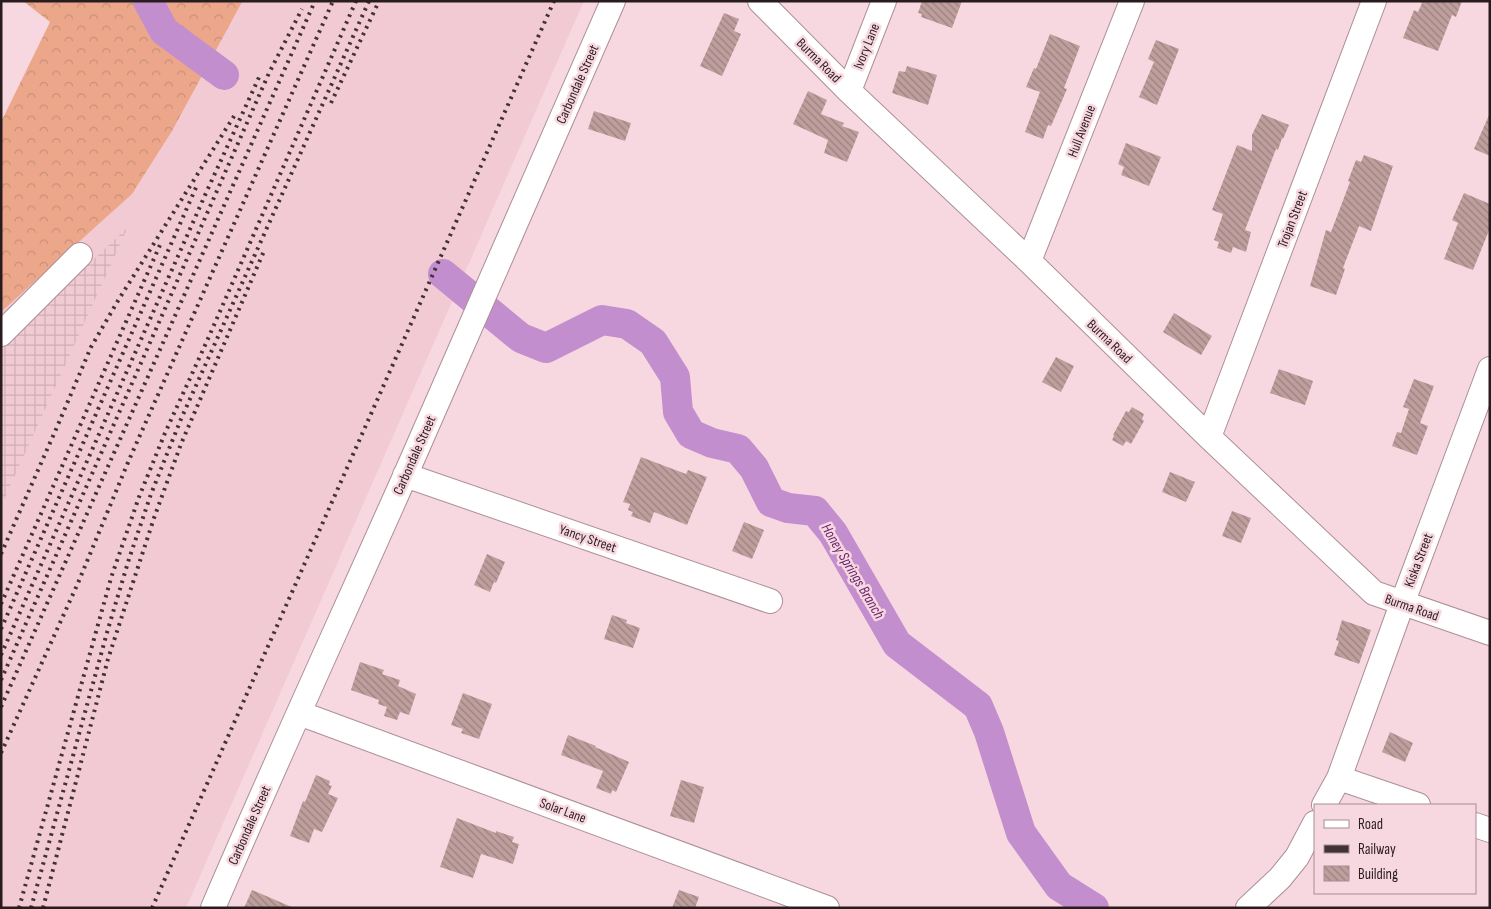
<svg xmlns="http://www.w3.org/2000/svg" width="1491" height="909" font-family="'Sofia Sans Condensed',sans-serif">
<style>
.built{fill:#f2cad4}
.industrial{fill:url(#industrial-grid)}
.forest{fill:url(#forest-crowns)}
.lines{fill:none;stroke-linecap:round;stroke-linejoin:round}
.river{stroke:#c38ecd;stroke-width:30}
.building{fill:url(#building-back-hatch)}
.minor-casing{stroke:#ac8f96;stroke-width:26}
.minor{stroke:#fff;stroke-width:24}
.rail{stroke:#413236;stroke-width:4;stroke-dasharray:2.5 5;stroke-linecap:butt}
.labels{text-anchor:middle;stroke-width:5;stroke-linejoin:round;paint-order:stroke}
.street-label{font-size:14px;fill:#281c1f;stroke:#f8d8e0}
.water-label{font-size:15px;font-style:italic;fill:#642470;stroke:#f8d8e0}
</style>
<defs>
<pattern id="industrial-grid" width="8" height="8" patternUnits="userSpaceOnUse" patternTransform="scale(1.25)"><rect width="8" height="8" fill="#f2cad4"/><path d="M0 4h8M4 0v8" fill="none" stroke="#d0adb6"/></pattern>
<pattern id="forest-crowns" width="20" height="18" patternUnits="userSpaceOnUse" patternTransform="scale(1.25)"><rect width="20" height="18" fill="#eca78b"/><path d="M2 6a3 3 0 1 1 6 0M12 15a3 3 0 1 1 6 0" fill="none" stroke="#ca8f78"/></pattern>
<pattern id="building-back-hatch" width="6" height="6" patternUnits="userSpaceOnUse" patternTransform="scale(1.25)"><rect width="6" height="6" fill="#bf9f9d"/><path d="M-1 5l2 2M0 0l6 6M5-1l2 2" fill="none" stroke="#9b817f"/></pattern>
</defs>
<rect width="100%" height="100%" fill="#f8d8e0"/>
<!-- built -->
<path class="built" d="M 101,1 L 584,1 L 186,908 L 1,908 L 1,254 Z"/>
<!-- industrial -->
<path class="industrial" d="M 128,227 L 1,506 L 1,347 Z"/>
<!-- forest -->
<path class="forest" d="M 23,1 L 242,2 L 172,131 L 132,194 L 1,312 L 1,122 L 50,22 Z"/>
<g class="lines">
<!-- river -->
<path class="river" d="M 148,1 L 164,31 L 224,75
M 443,274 L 521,338 L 546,348 L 602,320 L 627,324 L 653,342 L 675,377 L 678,412 L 691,434 L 712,443 L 738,449 L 754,468 L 771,502 L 788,508 L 815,511 L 833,533 L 897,644 L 978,706 L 989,732 L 1021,833 L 1059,886 L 1094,908"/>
</g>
<!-- building -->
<path class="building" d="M 922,1 L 962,1 L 952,28 L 921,17 L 922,14 L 918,13 Z
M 1419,1 L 1462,1 L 1456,17 L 1452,15 L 1438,51 L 1403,38 L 1414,10 L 1418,12 L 1422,3 Z
M 724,13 L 739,19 L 734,31 L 741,34 L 722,76 L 700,66 Z
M 1050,34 L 1080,46 L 1064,88 L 1067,89 L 1051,126 L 1048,125 L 1043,139 L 1025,132 L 1040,92 L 1026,87 L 1034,68 L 1036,69 Z
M 1156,40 L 1179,49 L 1157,105 L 1139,97 L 1154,62 L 1148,59 Z
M 907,66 L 937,75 L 928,105 L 892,93 L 899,71 L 905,72 Z
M 808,91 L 827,100 L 821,114 L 844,123 L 842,126 L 859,132 L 847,162 L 824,153 L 828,140 L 793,124 Z
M 594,111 L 631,123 L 625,141 L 588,129 Z
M 1490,113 L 1490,156 L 1474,149 Z
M 1262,114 L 1289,125 L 1283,139 L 1282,138 L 1278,150 L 1276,149 L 1245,230 L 1251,232 L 1246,252 L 1233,247 L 1231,253 L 1217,248 L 1219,242 L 1214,240 L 1223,214 L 1212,210 L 1237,145 L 1252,151 L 1252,135 Z
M 1126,143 L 1161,157 L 1149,186 L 1121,175 L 1124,167 L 1118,164 Z
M 1364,155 L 1393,166 L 1371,231 L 1359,226 L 1343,268 L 1345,269 L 1336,295 L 1310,286 L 1326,230 L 1331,232 L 1350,182 L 1348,181 L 1356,160 L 1361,162 Z
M 1464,193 L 1490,204 L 1490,228 L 1473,270 L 1444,259 L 1458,223 L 1452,220 Z
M 1174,313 L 1212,336 L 1201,355 L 1163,332 Z
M 1056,357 L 1074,366 L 1061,392 L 1042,382 Z
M 1279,369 L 1313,381 L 1305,405 L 1270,393 Z
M 1414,379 L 1434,386 L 1420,423 L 1428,426 L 1417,455 L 1392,446 L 1397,432 L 1401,433 L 1409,409 L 1403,407 Z
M 1132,407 L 1144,414 L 1142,419 L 1144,421 L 1131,444 L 1126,441 L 1123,446 L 1112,440 L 1114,436 L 1113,435 L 1126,411 L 1129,412 Z
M 641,457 L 686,474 L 688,470 L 707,477 L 687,525 L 654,512 L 650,523 L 631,516 L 633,512 L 628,510 L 630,504 L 623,502 Z
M 1170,472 L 1195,482 L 1186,502 L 1162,492 Z
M 1232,511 L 1251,518 L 1241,543 L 1222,536 Z
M 744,522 L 764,530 L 752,559 L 732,551 Z
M 487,554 L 505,562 L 496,583 L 494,582 L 490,592 L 474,585 Z
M 612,615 L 627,620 L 626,623 L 640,628 L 633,648 L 604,639 Z
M 1342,620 L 1371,630 L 1359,664 L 1334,655 L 1339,641 L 1336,640 Z
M 360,662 L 384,670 L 382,674 L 400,680 L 398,686 L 416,694 L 409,715 L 400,712 L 397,720 L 384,716 L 387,707 L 378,704 L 379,700 L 351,690 Z
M 463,693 L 492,704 L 479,739 L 461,733 L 463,729 L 451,725 Z
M 1390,732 L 1413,743 L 1405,762 L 1382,752 Z
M 568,735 L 596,746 L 595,747 L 629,762 L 616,792 L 612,790 L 611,794 L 596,788 L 603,771 L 561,755 Z
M 316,775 L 330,781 L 329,785 L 332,786 L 328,794 L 338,798 L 322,832 L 314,829 L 309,843 L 290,836 L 303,801 L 305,802 Z
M 681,780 L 704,787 L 694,823 L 670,816 Z
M 457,818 L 496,833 L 496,831 L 514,837 L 512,842 L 519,844 L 513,864 L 481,854 L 473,878 L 440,867 Z
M 252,890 L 294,908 L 244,908 Z
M 679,890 L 699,897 L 695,908 L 672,908 Z"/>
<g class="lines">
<!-- minor casing -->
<g class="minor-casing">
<path id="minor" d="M 760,1 L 849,91 L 1029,261 L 1209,437 L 1374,593 L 1490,633
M 849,91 L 884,1
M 1029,261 L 1132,1
M 1,334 L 80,255
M 1209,437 L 1374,1
M 405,475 L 770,601
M 299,713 L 827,908
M 1339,778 L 1418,805
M 1324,805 L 1339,778 L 1402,604 L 1490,369
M 1475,825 L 1490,830
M 213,908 C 275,763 341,620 405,476 C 475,318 543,159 613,1
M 1248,908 L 1280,878 L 1297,857 L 1315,823"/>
</g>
<!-- minor -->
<use href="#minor" class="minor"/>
<!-- rail -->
<path class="rail" d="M 331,103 L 379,1
M 1,554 L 57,427 L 91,347 L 119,299 L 236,113
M 1,604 L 160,245
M 1,629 L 198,183
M 1,655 L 206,193 L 261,73
M 1,680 L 269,73 L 302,9
M 1,707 L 315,1
M 1,753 L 78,583 L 129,460 L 333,1
M 19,908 L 111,578 L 139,497 L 165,433 L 207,341 L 356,1
M 31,908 L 108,629 L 129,559 L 151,494 L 181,419 L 369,1
M 43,908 L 108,659 L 154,518 L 181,444 L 264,251
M 152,908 L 554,1"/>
</g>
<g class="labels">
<!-- street labels -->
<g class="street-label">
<text transform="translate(866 46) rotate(-68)" y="5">Ivory Lane</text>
<text transform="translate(819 60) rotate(45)" y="5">Burma Road</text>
<text transform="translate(577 84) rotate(-66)" y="5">Carbondale Street</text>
<text transform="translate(1081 131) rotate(-69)" y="5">Hull Avenue</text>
<text transform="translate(1292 219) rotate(-69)" y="5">Trojan Street</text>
<text transform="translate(1110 341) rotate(44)" y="5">Burma Road</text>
<text transform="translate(414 455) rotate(-66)" y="5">Carbondale Street</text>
<text transform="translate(588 538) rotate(19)" y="5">Yancy Street</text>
<text transform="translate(1418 560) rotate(-69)" y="5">Kiska Street</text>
<text transform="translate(1412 607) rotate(19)" y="5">Burma Road</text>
<text transform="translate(563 810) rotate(20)" y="5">Solar Lane</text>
<text transform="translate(249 825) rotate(-66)" y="5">Carbondale Street</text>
</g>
<!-- water labels -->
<g class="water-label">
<text transform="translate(853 571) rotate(59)" y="5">Honey Springs Branch</text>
</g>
</g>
<!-- border -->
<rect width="1491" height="909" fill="none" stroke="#281c1f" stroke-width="5"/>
<!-- legend -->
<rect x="1314" y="804" width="162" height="90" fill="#f8d8e0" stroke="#a58d93"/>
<rect x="1324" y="820" width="25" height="8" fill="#ffffff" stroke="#a58d93"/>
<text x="1358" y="829" font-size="15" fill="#281c1f">Road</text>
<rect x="1324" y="845" width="25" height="8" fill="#413236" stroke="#a58d93"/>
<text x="1358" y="854" font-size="15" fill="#281c1f">Railway</text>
<rect x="1324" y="866" width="25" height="15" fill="url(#building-back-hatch)" stroke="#a58d93"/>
<text x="1358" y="879" font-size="15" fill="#281c1f">Building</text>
</svg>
